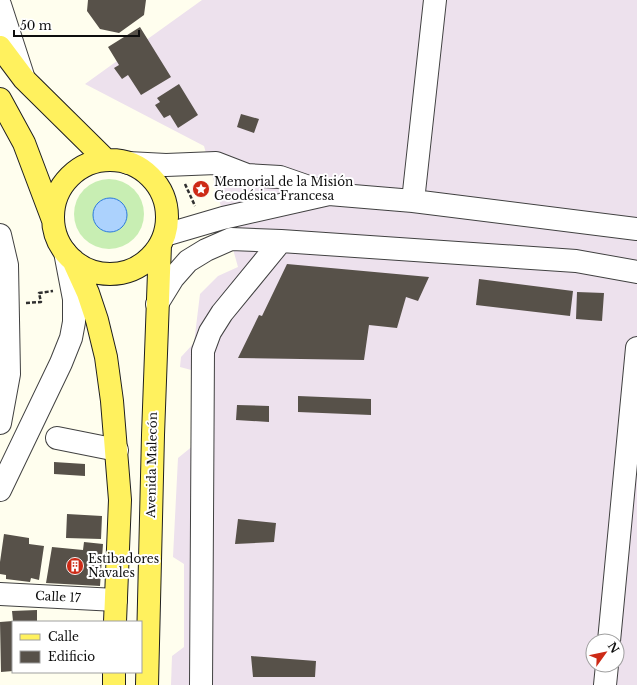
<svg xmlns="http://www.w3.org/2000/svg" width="637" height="685" font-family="'Libre Baskerville',serif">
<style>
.industrial{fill:#ede1ed;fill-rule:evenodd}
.green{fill:#c8eeb3}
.water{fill:#acd2fd;stroke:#2b7adc}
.building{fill:#575149}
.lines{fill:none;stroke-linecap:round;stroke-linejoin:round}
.minor-casing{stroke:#414141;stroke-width:24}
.major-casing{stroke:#1f1f1f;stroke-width:24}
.path{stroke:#303030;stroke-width:2.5;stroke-dasharray:4 2;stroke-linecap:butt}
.minor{stroke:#fff;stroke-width:22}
.major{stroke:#fff15e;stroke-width:22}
.labels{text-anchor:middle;stroke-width:4;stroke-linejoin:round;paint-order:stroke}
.poi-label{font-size:12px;fill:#0e0e0e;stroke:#fff;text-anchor:start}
.street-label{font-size:12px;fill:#0e0e0e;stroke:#fff}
</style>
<rect width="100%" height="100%" fill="#fffeee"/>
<!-- industrial -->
<path class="industrial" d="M 202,0 L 637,0 L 637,685 L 171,685 L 172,656 L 184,647 L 184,564 L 173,557 L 178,458 L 194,445 L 195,371 L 180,367 L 181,357 L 194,343 L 200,294 L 218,276 L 238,267 L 204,146 L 85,84 ZM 593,641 L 617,641 L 617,665 L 593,665 Z"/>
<!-- green -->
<path class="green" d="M74 214a35 35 0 1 1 70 0a35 35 0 1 1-70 0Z"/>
<!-- water -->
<path class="water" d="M93 215a17 17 0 1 1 34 0a17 17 0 1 1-34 0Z"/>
<!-- building -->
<path class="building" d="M 88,0 L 146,0 L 144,15 L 119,33 L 100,29 L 87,11 Z
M 140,27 L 171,77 L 141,95 L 128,75 L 122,79 L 114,68 L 119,65 L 108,47 Z
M 179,84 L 198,115 L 178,128 L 170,115 L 164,118 L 155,105 L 160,102 L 157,98 Z
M 241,114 L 259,119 L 254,133 L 237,127 Z
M 287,264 L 429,277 L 418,301 L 406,297 L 397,328 L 369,325 L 364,360 L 238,358 L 259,315 L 262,316 Z
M 479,279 L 573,291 L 570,316 L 476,305 Z
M 577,292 L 604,293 L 602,321 L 576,319 Z
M 298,396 L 371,399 L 371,415 L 298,412 Z
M 237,405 L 269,406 L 269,422 L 236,420 Z
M 54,462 L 85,464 L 85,476 L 54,474 Z
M 67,514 L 102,516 L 101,539 L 66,538 Z
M 238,519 L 276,523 L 274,542 L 235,544 Z
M 4,534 L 29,538 L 29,544 L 44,546 L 39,580 L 31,578 L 30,582 L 6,579 L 6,575 L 0,574 L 0,562 Z
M 84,542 L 103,544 L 100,586 L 46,583 L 52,547 L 83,550 Z
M 37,610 L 37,622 L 13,622 L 13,671 L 1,672 L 0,622 L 13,621 L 12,611 Z
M 251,656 L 316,661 L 315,677 L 253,677 Z"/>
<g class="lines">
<!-- minor casing -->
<g class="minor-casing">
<path id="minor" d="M 0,5 L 23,76
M 128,163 L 166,165 L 216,163 L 247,175 L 280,177 L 329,194 L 413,201 L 637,229
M 413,201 L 435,0
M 0,235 L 7,265 L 9,374 L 0,423
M 165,235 L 223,218 L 329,194
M 157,304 L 173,278 L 188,261 L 206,250 L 231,239 L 281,241 L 576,261 L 637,272
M 57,438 L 117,450
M 0,490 L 61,363 L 71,338 L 74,322 L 74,299 L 65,252
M 0,594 L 116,600
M 609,641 L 637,348
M 201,685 L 203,351 L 210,332 L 222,313 L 281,241
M 605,685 L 607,665"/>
</g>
<!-- major casing -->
<g class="major-casing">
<path id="major" d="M 0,47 L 24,79 L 106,160
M 0,99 L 24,143 L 53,220
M53 217a57 57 0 1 1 114 0a57 57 0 1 1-114 0Z
M 73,260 L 88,293 L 97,320 L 106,357 L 112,401 L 120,500 L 115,622
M 114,685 L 114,672
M 147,685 L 153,435 L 160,245"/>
</g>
<!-- path -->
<path class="path" d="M 185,184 L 195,206
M 26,303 L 41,302 L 39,293 L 53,291"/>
<!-- minor -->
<use href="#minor" class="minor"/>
<!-- major -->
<use href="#major" class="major"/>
</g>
<!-- icons -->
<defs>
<g id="sight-disc" transform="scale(0.9)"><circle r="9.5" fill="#cd2a16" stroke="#fff"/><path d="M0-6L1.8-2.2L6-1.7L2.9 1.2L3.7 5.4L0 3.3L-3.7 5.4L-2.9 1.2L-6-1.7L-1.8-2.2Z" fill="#fff"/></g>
<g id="building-disc" transform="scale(0.9)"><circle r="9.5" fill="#cd2a16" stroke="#fff"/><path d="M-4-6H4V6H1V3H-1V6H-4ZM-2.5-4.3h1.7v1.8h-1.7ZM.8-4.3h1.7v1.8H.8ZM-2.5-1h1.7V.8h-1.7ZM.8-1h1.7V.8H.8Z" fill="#fff"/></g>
</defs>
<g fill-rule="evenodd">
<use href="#sight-disc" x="201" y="189"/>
<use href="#building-disc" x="75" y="566"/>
</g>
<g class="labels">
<!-- poi labels -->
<g class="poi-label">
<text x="214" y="186">Memorial de la Misión<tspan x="214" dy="14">Geodésica Francesa</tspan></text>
<text x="88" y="563">Estibadores<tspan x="88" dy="14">Navales</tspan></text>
</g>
<!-- street labels -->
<g class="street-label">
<text transform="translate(152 465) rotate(-89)" y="4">Avenida Malecón</text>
<text transform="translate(58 597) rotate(3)" y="4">Calle 17</text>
</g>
</g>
<!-- legend -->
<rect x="12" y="621" width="130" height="52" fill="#ffffff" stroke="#9f9f9f"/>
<rect x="20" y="634" width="20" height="6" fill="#fff15e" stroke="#9f9f9f"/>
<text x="48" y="641" font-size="12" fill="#0e0e0e">Calle</text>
<rect x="20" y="651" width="20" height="12" fill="#575149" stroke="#9f9f9f"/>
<text x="48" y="661" font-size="12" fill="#0e0e0e">Edificio</text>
<!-- north arrow -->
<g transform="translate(605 653) rotate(57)"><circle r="19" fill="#ffffff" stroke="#9f9f9f"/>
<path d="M0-3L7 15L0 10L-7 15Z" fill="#cd2a16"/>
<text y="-6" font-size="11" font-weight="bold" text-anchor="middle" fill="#0e0e0e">N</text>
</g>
<!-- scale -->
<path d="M14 30v6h125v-6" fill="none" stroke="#0e0e0e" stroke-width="2"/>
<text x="20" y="30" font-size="12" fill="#0e0e0e" stroke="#ffffff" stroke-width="3" paint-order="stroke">50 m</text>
</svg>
